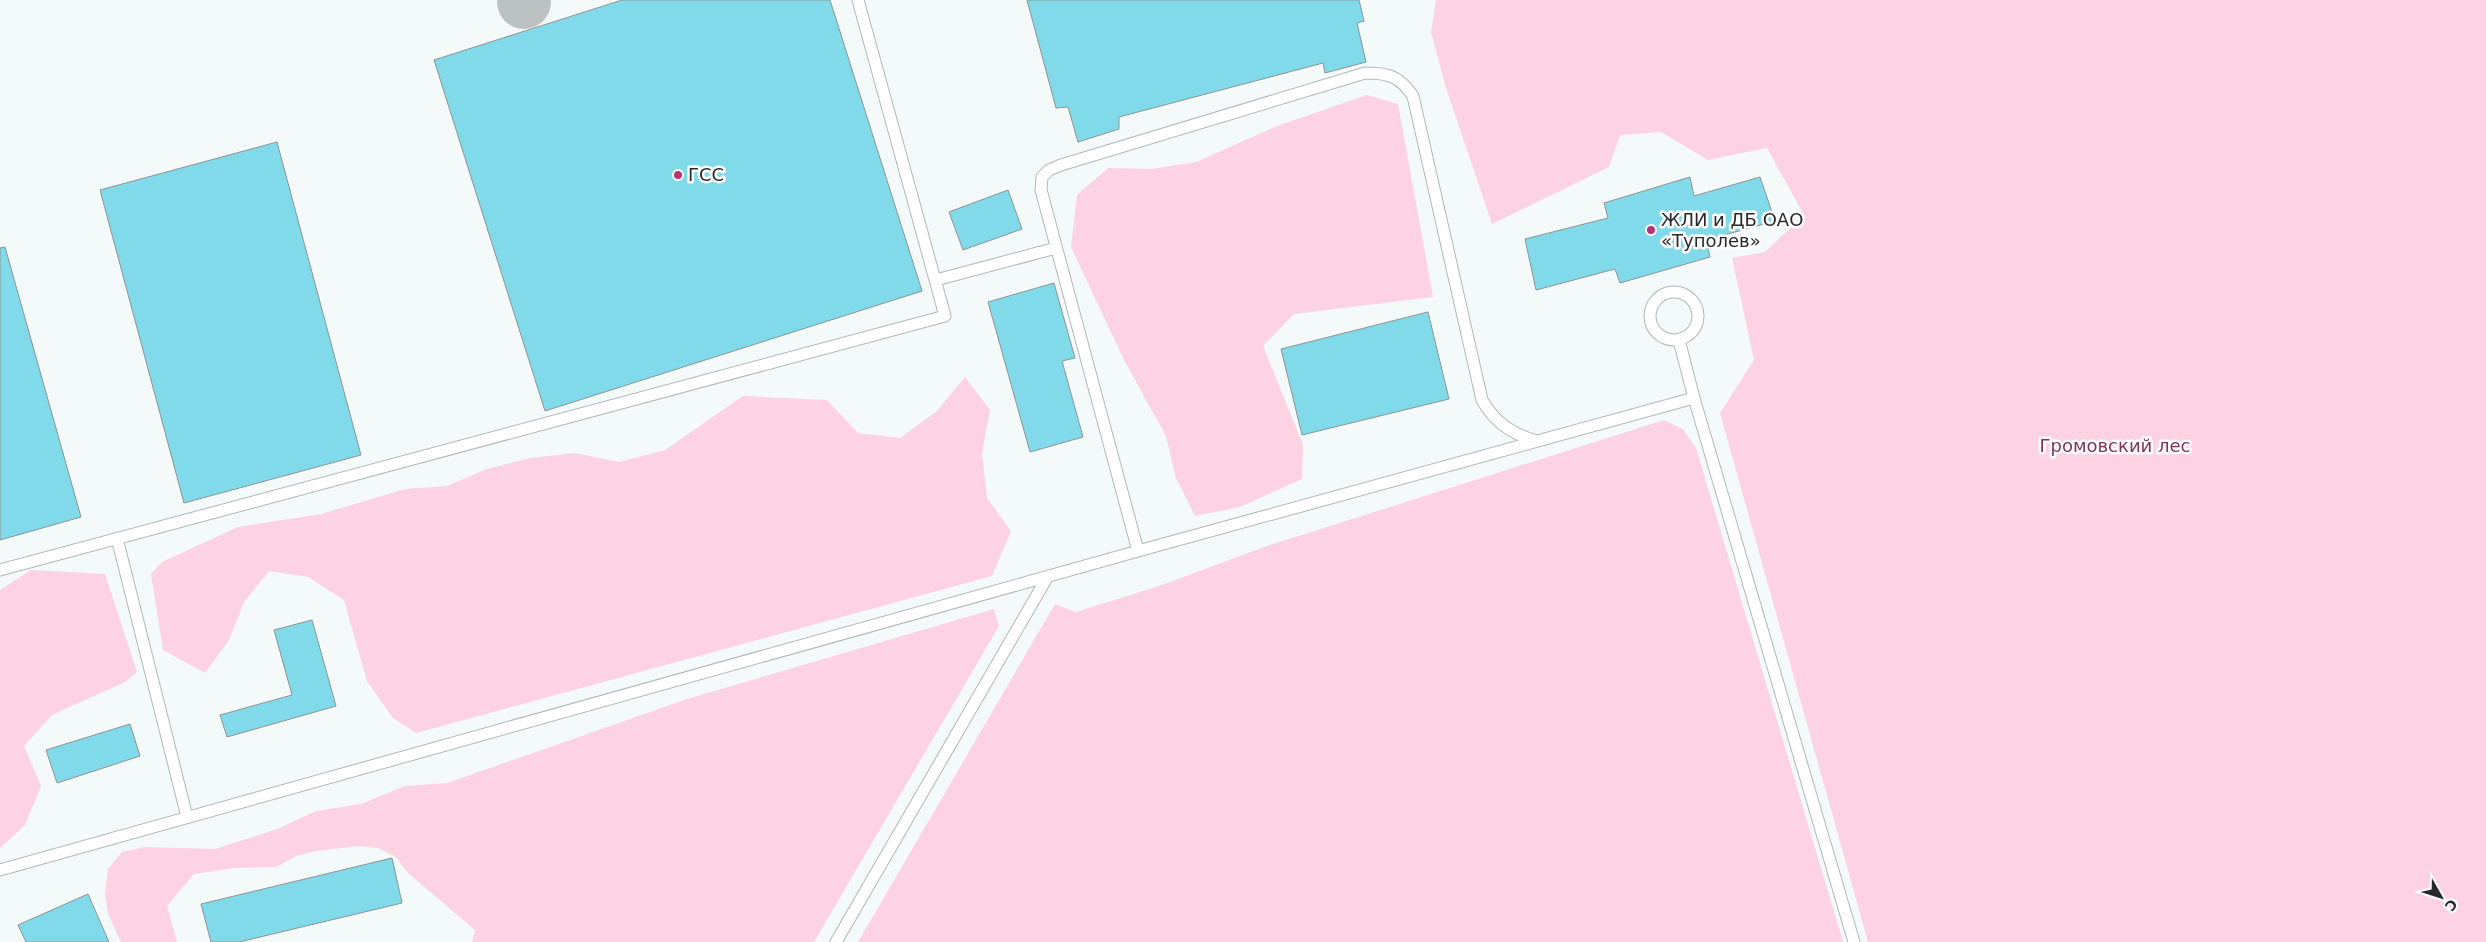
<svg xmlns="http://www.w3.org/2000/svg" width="2486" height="942" font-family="'DejaVu Sans',sans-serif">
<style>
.green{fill:#fdd2e3}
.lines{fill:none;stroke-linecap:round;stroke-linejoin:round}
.taxiway{stroke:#bcc1c1;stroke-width:54}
.building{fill:#80daea;stroke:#8e9394}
.service-casing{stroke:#b2b8b8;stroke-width:13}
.service{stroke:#fff;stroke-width:11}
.poi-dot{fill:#b63279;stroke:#fff;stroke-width:2}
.labels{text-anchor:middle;stroke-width:5;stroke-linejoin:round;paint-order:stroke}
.poi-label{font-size:18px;fill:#262829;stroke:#fff;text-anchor:start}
.park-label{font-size:18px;fill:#83335a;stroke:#fff}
</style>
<rect width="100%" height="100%" fill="#f4fafa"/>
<!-- green -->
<path class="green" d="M 1436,0 L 2486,0 L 2486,942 L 1868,942 L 1720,413 L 1754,360 L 1732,258 L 1765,252 L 1804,215 L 1767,148 L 1708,160 L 1661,132 L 1620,135 L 1609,167 L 1492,224 L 1446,88 L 1431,32 Z
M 1367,95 L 1398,104 L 1433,297 L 1294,314 L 1263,346 L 1303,445 L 1302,479 L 1240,507 L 1195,516 L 1176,478 L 1166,436 L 1124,360 L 1071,247 L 1077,195 L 1108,168 L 1151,169 L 1196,162 L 1277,126 Z
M 965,377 L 990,410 L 982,453 L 987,498 L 1011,531 L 992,576 L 416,733 L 392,717 L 367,681 L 344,600 L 308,577 L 269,571 L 244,602 L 229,640 L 205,673 L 163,650 L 151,574 L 162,562 L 238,527 L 321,514 L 405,489 L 447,486 L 487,469 L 530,458 L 575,453 L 619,462 L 665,450 L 743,396 L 827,400 L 858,433 L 900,438 L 937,411 Z
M 1664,420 L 1683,429 L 1696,448 L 1843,942 L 858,942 L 1055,604 L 1076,612 L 1162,585 L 1264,547 Z
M 31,570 L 105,574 L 137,672 L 125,682 L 52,715 L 24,746 L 41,786 L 25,825 L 0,848 L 0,590 Z
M 994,609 L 999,626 L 814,942 L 472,942 L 475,930 L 408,873 L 396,857 L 378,848 L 359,846 L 316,851 L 296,856 L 276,867 L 235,868 L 194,874 L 167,906 L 177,942 L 121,942 L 108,914 L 105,894 L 108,869 L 122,852 L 144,847 L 215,849 L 277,829 L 316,811 L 361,804 L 405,786 L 447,783 L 687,699 Z"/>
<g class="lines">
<!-- taxiway -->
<path class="taxiway" d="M 524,0 L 524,2"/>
</g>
<!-- building -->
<path class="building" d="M 622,0 L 830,0 L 922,291 L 545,411 L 434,60 Z
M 1027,0 L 1359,0 L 1364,21 L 1357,23 L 1366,62 L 1325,73 L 1323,63 L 1119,117 L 1119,129 L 1078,142 L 1068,107 L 1056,108 Z
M 277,142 L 361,455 L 184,503 L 100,190 Z
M 1690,177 L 1694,196 L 1760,177 L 1775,221 L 1706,240 L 1710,257 L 1620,283 L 1615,269 L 1536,290 L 1525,239 L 1608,218 L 1604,203 Z
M 1008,190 L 1022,229 L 963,250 L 949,212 Z
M 5,247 L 81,517 L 0,540 L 0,248 Z
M 1054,283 L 1075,358 L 1062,361 L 1083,437 L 1030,452 L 988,302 Z
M 1428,312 L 1449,399 L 1302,435 L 1281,349 Z
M 312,620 L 336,706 L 227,737 L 220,715 L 292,695 L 274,630 Z
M 130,724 L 140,756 L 57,783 L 46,750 Z
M 392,858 L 402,903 L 239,942 L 211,942 L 201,904 Z
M 88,894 L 109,942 L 26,942 L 18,925 Z"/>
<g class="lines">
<!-- service casing -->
<g class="service-casing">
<path id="service" d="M 936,280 L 1056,248
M1650 316a24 24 0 1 1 48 0a24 24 0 1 1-48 0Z
M 1679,340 L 1694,398 L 1854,942
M 117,538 L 187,817
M 1138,551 L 1041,190 L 1042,177 L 1049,170 L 1061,165 L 1365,73 C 1389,73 1399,76 1413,96 L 1482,400 C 1495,423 1512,434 1537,441
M 0,570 L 945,316 L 858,0
M 0,870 L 1138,551 L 1694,398
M 836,942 L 1048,576"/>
</g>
<!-- service -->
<use href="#service" class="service"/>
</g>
<!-- markers -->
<g class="poi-dot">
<circle cx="678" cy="175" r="5"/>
<circle cx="1651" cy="230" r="5"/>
</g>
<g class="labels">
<!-- poi labels -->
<g class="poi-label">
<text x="688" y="181">ГСС</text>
<text x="1661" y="226">ЖЛИ и ДБ ОАО<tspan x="1661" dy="21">«Туполев»</tspan></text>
</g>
<!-- park labels -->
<g class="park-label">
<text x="2115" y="452">Громовский лес</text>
</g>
</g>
<!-- north arrow -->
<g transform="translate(2441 897) rotate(129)" stroke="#ffffff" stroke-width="4" paint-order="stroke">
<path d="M0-4L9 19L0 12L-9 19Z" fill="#262829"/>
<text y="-8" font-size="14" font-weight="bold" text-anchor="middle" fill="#262829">С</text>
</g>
</svg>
